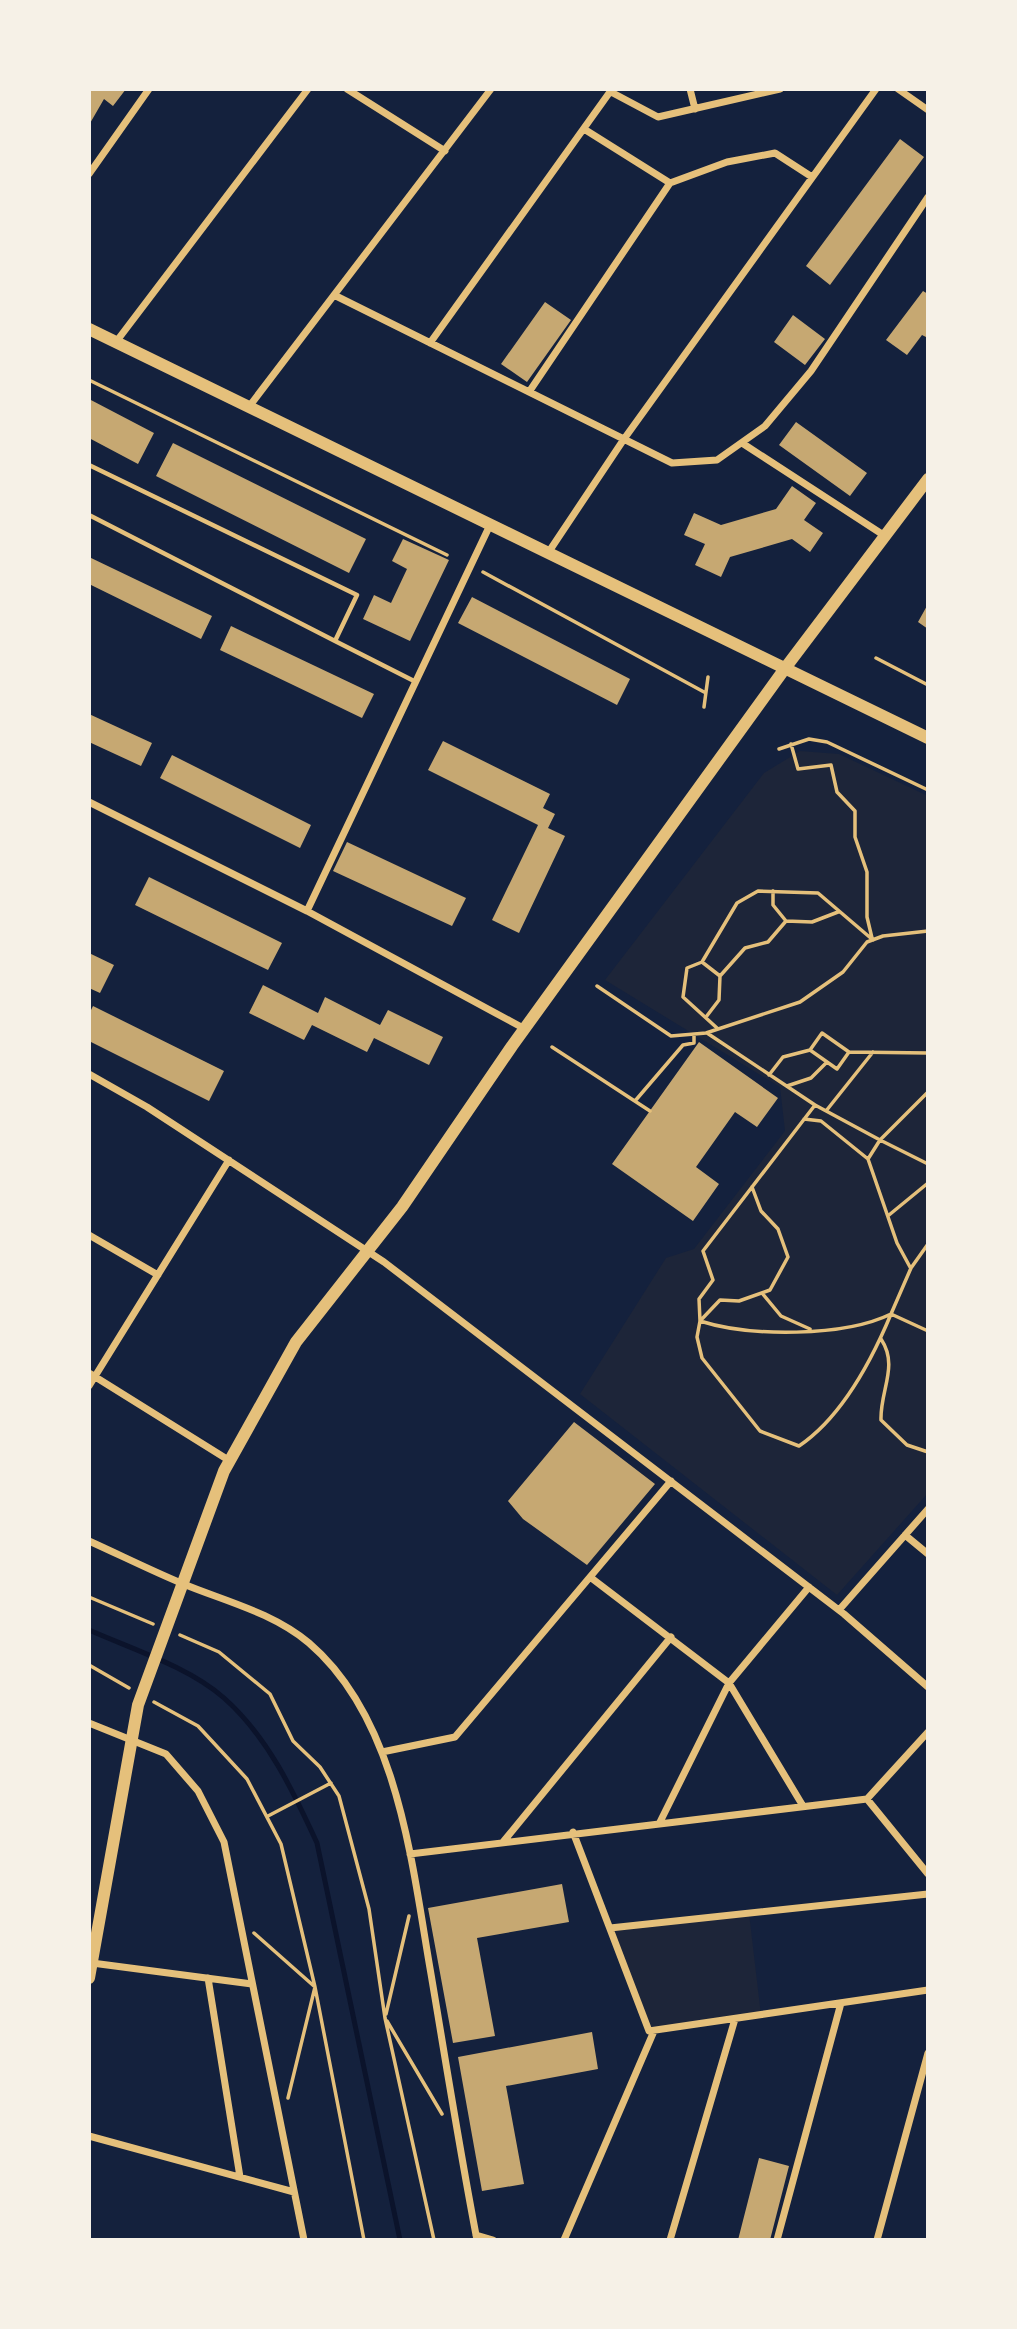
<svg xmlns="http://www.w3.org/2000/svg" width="1017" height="2329" font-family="'PT Serif',serif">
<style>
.green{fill:#1d2539}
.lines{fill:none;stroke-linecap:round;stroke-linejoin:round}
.stream{stroke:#0b132b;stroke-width:5}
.building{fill:#c6a872}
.path{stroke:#e5c07b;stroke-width:3.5}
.service{stroke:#e5c07b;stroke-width:4.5}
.minor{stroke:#e5c07b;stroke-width:7}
.secondary{stroke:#e5c07b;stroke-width:12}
</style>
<rect width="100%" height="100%" fill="#14213d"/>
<!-- green -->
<path class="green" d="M 800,751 L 839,754 L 928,796 L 928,1493 L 837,1595 L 580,1394 L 666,1258 L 694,1249 L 785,1131 L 780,1087 L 605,980 L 764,773 Z
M 749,1913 L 761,2015 L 649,2031 L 610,1928 Z"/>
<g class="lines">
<!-- stream -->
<path class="stream" d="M 89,1630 C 132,1649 189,1667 224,1698 C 268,1737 293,1791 317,1843 L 400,2240"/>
</g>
<!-- building -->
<path class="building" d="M 89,89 L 91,91 L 126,89 L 113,106 L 104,99 L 89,125 Z
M 900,139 L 924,157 L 830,285 L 806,266 Z
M 923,291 L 928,294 L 928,338 L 922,335 L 907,355 L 886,340 Z
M 545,302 L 571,320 L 527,382 L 501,364 Z
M 793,315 L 825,339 L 805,365 L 774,342 Z
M 89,399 L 154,433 L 138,464 L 89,438 Z
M 796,422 L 867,473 L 850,496 L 779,445 Z
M 173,443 L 366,539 L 349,573 L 156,476 Z
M 792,486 L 816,503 L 804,520 L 823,533 L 810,552 L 792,539 L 730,557 L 721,577 L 695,565 L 705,544 L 684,535 L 694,513 L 721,525 L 776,509 Z
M 403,539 L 449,560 L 410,641 L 363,619 L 374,595 L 391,603 L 407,569 L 392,561 Z
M 89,557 L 212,616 L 201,639 L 89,584 Z
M 472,597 L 630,679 L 617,705 L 458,623 Z
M 928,604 L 928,629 L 918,622 Z
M 231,626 L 374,694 L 362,718 L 220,650 Z
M 89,714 L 152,743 L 141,766 L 89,742 Z
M 443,741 L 550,794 L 543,808 L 555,814 L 548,828 L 565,836 L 519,933 L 492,920 L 538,825 L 428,770 Z
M 172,755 L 311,825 L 300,848 L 160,778 Z
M 347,842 L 466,898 L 452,926 L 333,871 Z
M 149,877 L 282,943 L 268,970 L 135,905 Z
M 89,953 L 114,965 L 100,993 L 89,988 Z
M 263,985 L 318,1013 L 325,997 L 380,1025 L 388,1010 L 443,1037 L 429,1065 L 374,1038 L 367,1052 L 312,1025 L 304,1040 L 249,1013 Z
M 93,1006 L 224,1071 L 209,1101 L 89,1041 L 89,1014 Z
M 699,1042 L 778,1098 L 757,1127 L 735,1112 L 696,1167 L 719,1184 L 693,1221 L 612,1164 Z
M 574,1422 L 655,1484 L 587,1565 L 523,1519 L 508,1501 Z
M 562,1884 L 569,1922 L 477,1938 L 495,2036 L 453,2043 L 428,1908 Z
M 592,2032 L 598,2069 L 506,2086 L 524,2184 L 482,2191 L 458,2057 Z
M 759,2158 L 789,2166 L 770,2240 L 738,2240 Z"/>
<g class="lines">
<!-- path -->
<path class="path" d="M 89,380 L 447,555
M 483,572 L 704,692
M 876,658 L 928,685
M 704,707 L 708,677
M 791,744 L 798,769 L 831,765 L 837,792 L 855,811 L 855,837 L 867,872 L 867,917 L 872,938
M 779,749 L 809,739 L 827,742 L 928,790
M 786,921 L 812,922 L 838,912
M 702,962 L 720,976 L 719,1000 L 706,1017
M 720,976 L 745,948 L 768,942 L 786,921 L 773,905 L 773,891
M 597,986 L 671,1036 L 706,1033 L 800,1002 L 843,972 L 867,942 L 883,936 L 928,931
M 717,1028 L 683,997 L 687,968 L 702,962 L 737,903 L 758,891 L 818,893 L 873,940
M 707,1033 L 815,1105 L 880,1140 L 928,1092
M 552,1047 L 650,1111
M 849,1052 L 837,1069 L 810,1050 L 822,1033 L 849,1052 L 928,1053
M 769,1075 L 783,1057 L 810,1050
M 787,1086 L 811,1078 L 827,1062
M 635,1101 L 683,1045 L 694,1043 L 694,1035
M 815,1105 L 703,1251 L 713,1280 L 699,1299 L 700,1321 L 697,1337 L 702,1358 L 760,1431 L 799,1446 C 842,1417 871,1362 891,1314 L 928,1331
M 826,1111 L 873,1052
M 804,1119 L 821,1121 L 868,1159 L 897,1243 L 910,1267
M 868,1159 L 880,1140 L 928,1164
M 752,1187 L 761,1211 L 778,1229 L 788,1257 L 770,1290 L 739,1301 L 720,1300 L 700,1321 C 750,1337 844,1337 891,1314 L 911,1268 L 928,1244
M 889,1215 L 928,1183
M 762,1293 L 781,1316 L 810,1329
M 881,1339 C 899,1366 880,1390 881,1420 L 907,1445 L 928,1452
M 89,1597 L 153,1624
M 180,1635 L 219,1652 L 270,1694 L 293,1741 L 320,1767 L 339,1796 L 369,1909 L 385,2018 L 434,2240
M 89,1665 L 129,1688
M 154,1702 L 198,1726 L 247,1779 L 281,1844 L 315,1987 L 364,2240
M 268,1816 L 331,1783
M 254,1933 L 315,1987 L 288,2098
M 386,2014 L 409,1916
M 387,2021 L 442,2114"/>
<!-- service -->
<path class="service" d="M 89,465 L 357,595 L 335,641 L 414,681
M 89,515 L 335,641"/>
<!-- minor -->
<path class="minor" d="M 347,89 L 445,151
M 690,89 L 695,109
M 898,89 L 928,110
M 611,92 L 658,117 L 780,89
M 584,129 L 670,183
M 89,174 L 149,89
M 334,295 L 672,463 L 717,460 L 765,426 L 811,371 L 928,197
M 116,342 L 308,89
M 430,343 L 612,89
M 529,392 L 670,183 L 727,162 L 775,153 L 812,177
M 248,408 L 491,89
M 742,443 L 885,536
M 548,553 L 624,439 L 876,89
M 89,802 L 307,911 L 525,1029
M 307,911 L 490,525
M 89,1074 L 147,1107 L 384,1262 L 844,1614 L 928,1687
M 89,1235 L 158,1275
M 89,1373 L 230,1461
M 89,1386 L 229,1160
M 905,1535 L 928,1554
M 89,1541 C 120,1555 150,1570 181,1583 C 224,1601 272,1612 309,1643 C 399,1720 412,1866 431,1974 C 446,2063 460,2152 477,2240
M 590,1577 L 729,1683 L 803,1806
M 839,1610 L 928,1509
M 89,1723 L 166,1754 L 198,1791 L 224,1842 L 304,2240
M 382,1752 L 455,1737 L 671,1481
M 867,1799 L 928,1874
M 660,1822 L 729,1683 L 809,1587
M 573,1832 L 649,2031 L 928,1990
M 503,1842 L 671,1637
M 410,1854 L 867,1799 L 928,1732
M 610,1928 L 928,1894
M 92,1963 L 252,1984
M 208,1978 L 240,2177
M 89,2136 L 294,2192
M 476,2235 L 493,2240
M 564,2240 L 654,2031
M 670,2240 L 735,2019
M 777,2240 L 841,2003
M 877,2240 L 928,2053"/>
<!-- secondary -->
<path class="secondary" d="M 89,329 L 928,738
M 89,1978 L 138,1705 L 224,1471 L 296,1342 L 402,1207 L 512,1046 L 786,667 L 928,479"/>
</g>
<!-- border -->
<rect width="1017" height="2329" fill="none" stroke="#f6f1e7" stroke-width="182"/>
</svg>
